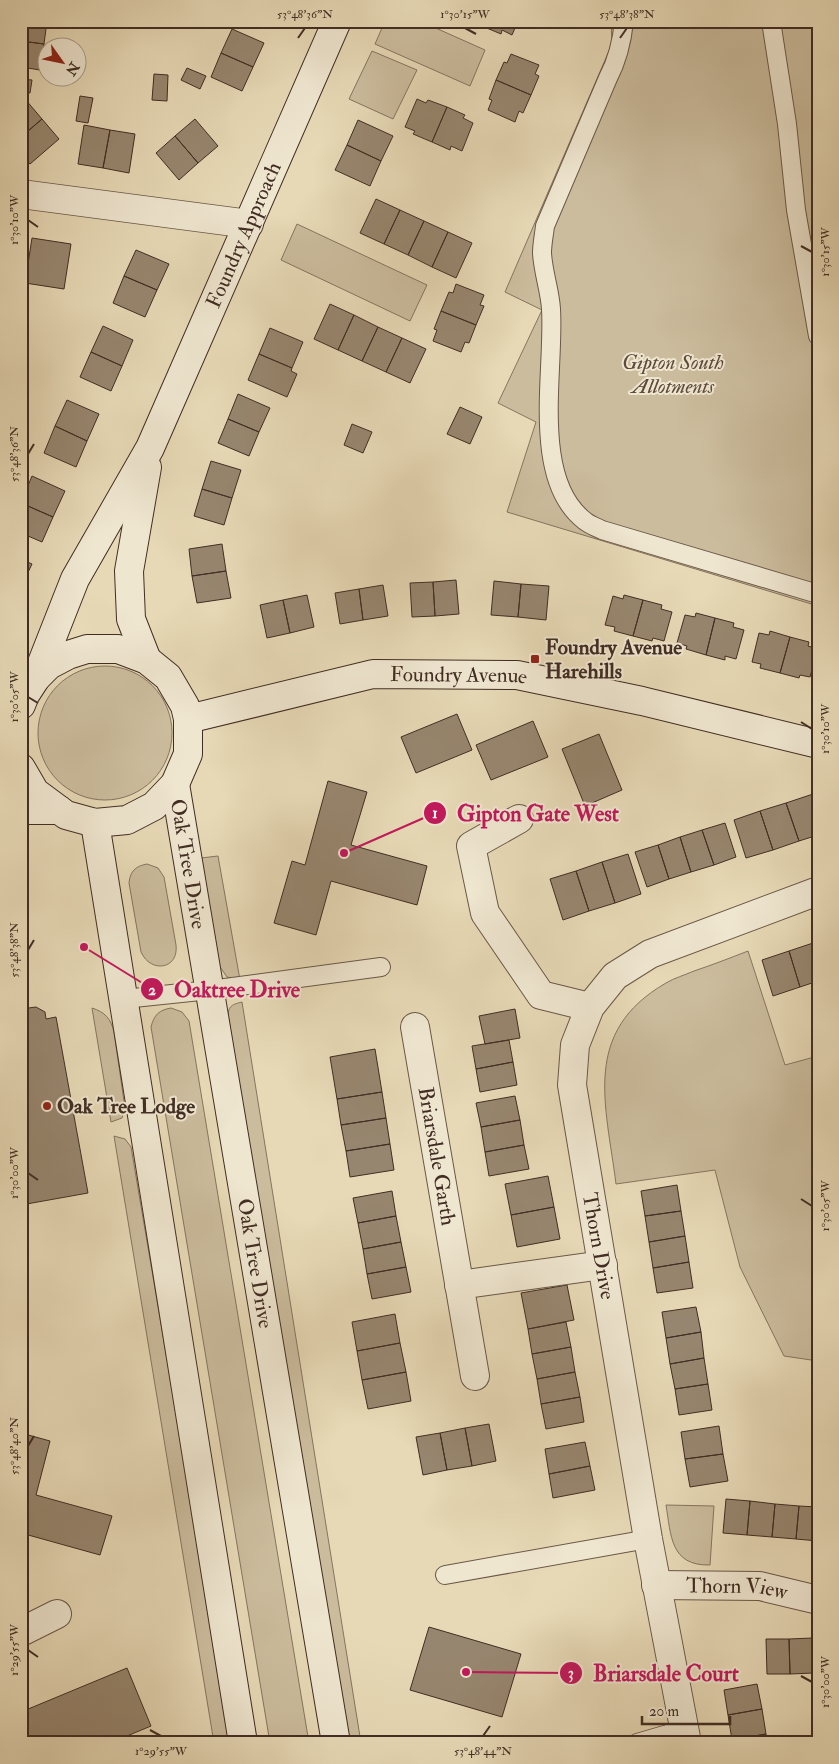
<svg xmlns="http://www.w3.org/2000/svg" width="839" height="1764" font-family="'IM FELL Double Pica',serif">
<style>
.green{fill:#cbbc9d;stroke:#867460}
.building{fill:#97866f;stroke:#412d23}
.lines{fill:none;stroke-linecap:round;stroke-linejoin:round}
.lane-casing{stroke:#6a5848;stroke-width:20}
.street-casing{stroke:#6a5848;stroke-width:30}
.secondary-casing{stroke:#412d23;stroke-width:30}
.lane{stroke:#efe6d0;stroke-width:18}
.street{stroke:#efe6d0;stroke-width:28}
.secondary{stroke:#efe6d0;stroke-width:28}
.ticks{fill:none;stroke:#412d23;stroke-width:2}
.poi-dot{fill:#8f2418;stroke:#efe6d0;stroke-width:2}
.labels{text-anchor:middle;stroke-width:4;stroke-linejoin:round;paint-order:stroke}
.street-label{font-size:21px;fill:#412d23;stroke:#efe6d0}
.park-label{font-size:21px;font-style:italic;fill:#5d4a3b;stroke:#efe6d0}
.poi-label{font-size:21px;font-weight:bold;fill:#412d23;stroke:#efe6d0;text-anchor:start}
.leader{fill:none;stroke:#c2185b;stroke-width:2}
.callout-dot{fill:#c2185b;stroke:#efe6d0;stroke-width:2}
.mark-label{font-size:15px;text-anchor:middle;font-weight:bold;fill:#fff}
.callout-label{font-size:22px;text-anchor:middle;font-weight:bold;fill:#c2185b;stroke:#efe6d0;stroke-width:4;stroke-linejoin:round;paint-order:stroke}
.neatline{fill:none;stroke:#412d23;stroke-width:2}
.ticks-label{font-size:12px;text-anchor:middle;fill:#412d23}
</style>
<rect width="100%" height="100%" fill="#e7d9b6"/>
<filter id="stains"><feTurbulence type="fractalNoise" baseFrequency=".004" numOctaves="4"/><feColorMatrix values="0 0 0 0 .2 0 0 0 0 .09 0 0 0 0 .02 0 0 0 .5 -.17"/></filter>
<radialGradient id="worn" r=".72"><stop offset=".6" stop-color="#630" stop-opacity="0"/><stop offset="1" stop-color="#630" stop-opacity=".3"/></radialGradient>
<!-- green -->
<path class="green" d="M 385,21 L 420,21 L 485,50 L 470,86 L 375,44 Z
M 611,21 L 818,21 L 818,606 L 507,512 L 536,422 L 498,403 L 542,310 L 505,292 L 612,44 Z
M 372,51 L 417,70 L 393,119 L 349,99 Z
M 297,224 L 427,285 L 410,321 L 281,260 Z
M38 733a67 67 0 1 1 134 0a67 67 0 1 1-134 0Z
M 218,856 L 240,980 L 227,977 L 220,967 L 201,858 Z
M 147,864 L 158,868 L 164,877 L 176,945 C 179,969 151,974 141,952 L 129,883 C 130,871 136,866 147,864 Z
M 748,951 L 785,1065 L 818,1056 L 818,1361 L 784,1356 L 740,1267 L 715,1170 L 616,1184 C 606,1104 581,1032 666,983 C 674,978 685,975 694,971 C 712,965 730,958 748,951 Z
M 242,1002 L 361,1743 L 344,1743 L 228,1014 C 229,1005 234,1004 242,1002 Z
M 92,1008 C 105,1012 111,1019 114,1032 L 125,1108 L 122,1118 L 111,1122 Z
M 171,1008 L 182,1012 L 189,1021 L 309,1743 L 270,1743 L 151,1027 C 154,1015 159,1010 171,1008 Z
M 114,1136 L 125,1139 L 131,1147 L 232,1743 L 214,1743 Z
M 666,1505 L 714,1506 L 710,1565 C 670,1566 671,1535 666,1505 Z"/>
<!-- building -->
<path class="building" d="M 21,21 L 47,21 L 44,44 L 21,41 Z
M 470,21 L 484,21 L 482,26 Z
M 484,21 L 518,21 L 512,35 L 502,30 L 501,34 L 482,26 Z
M 232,29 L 264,43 L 253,67 L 221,53 Z
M 21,41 L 44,44 L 40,70 L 21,67 Z
M 221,53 L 253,67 L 242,91 L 211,77 Z
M 511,54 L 539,65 L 535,74 L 539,76 L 531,95 L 496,80 L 504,62 L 507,63 Z
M 187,68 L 206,76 L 200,89 L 181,80 Z
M 154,74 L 168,75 L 167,101 L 152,100 Z
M 21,79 L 32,80 L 30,93 L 21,92 Z
M 496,80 L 531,95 L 523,113 L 519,111 L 515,122 L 488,110 L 492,100 L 489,99 Z
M 80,96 L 93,98 L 88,123 L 76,121 Z
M 25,99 L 42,119 L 21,137 L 21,103 Z
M 417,99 L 426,103 L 428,100 L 447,107 L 432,142 L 413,134 L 415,131 L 405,127 Z
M 447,107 L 465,115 L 463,118 L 473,123 L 462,151 L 451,146 L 450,150 L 432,142 Z
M 42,119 L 59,139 L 30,164 L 21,154 L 21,137 Z
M 195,119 L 218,146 L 198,163 L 175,136 Z
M 358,120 L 393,136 L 381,161 L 347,145 Z
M 84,125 L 110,130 L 103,168 L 78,164 Z
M 110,130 L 135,134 L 129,173 L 103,168 Z
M 175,136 L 198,163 L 179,180 L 156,153 Z
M 347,145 L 381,161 L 370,186 L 335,170 Z
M 376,199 L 400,210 L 384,244 L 360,233 Z
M 400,210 L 424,221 L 408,255 L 384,244 Z
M 424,221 L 448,232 L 432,267 L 408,255 Z
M 448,232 L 472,243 L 456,278 L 432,267 Z
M 32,238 L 71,244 L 64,289 L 25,283 Z
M 136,250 L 169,264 L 157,290 L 124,276 Z
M 124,276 L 157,290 L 145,317 L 113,303 Z
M 456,284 L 484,295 L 480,305 L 484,306 L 476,325 L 441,311 L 449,292 L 453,293 Z
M 330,304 L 354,315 L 338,350 L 314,339 Z
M 441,311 L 476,325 L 469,343 L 465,342 L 461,352 L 433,341 L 437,330 L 434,329 Z
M 354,315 L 378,327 L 362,361 L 338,350 Z
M 103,326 L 133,340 L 122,366 L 91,352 Z
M 378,327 L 402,338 L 386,372 L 362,361 Z
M 270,328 L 303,342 L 292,368 L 259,354 Z
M 402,338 L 426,349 L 410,383 L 386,372 Z
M 91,352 L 122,366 L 111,391 L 80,377 Z
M 259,354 L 292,368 L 291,371 L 297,374 L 287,397 L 248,380 Z
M 238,394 L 270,408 L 259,432 L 228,419 Z
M 67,400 L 99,414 L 87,441 L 55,426 Z
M 460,407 L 482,417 L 470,444 L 447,434 Z
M 228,419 L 259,432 L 249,456 L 218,443 Z
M 352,424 L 372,432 L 363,453 L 344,445 Z
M 55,426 L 87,441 L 76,467 L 44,453 Z
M 211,461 L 241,470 L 232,498 L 202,489 Z
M 32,476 L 65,491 L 53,517 L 21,503 Z
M 202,489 L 232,498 L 224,525 L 194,516 Z
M 21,503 L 53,517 L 42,542 L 21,533 Z
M 222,544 L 226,571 L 192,576 L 189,549 Z
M 21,559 L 32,564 L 21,587 Z
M 226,571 L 231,598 L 197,603 L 192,576 Z
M 456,580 L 459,614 L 435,616 L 433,582 Z
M 494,581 L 521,584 L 518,617 L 491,615 Z
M 433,582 L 435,616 L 412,617 L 410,583 Z
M 521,584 L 549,586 L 546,620 L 518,617 Z
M 383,585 L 388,616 L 363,620 L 359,589 Z
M 359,589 L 363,620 L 340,624 L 335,593 Z
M 307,595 L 314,627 L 290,633 L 283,600 Z
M 624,595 L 643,600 L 633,636 L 614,631 L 615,627 L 605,625 L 613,596 L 623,599 Z
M 283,600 L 290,633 L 267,638 L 260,605 Z
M 643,600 L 662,605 L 661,609 L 672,612 L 664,641 L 653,638 L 652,641 L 633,636 Z
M 696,613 L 715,618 L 706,655 L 686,649 L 687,646 L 677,643 L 685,615 L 695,617 Z
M 715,618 L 734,623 L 733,627 L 744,630 L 736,659 L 725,656 L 725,660 L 706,655 Z
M 770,631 L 790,637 L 780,673 L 760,668 L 761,664 L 752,662 L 759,633 L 769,635 Z
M 790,637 L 809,642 L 808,646 L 818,649 L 810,677 L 800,675 L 799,678 L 780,673 Z
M 457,714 L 472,750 L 416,773 L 401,737 Z
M 533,721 L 548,757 L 491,780 L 476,745 Z
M 599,734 L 622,790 L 585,806 L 562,749 Z
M 328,781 L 367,792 L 351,845 L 427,866 L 417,905 L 331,881 L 316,935 L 274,923 L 292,861 L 305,865 Z
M 813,794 L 818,809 L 818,835 L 799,841 L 786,803 Z
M 786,803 L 799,841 L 773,850 L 760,811 Z
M 760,811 L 773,850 L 746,858 L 734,820 Z
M 725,823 L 736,857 L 714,865 L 702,830 Z
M 702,830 L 714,865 L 691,872 L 680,837 Z
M 680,837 L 691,872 L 669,879 L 658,845 Z
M 658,845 L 669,879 L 647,887 L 635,852 Z
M 628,854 L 641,894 L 615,903 L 602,862 Z
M 602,862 L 615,903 L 589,911 L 576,871 Z
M 576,871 L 589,911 L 563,920 L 550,879 Z
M 816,942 L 818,948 L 818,981 L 800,987 L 789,951 Z
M 789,951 L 800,987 L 773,996 L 762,960 Z
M 36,1007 L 45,1012 L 46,1019 L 56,1017 L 88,1193 L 21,1205 L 21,1009 Z
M 515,1009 L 520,1038 L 485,1044 L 479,1016 Z
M 509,1040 L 513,1062 L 476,1069 L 472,1046 Z
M 375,1049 L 382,1092 L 337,1099 L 330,1057 Z
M 513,1062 L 517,1085 L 480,1092 L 476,1069 Z
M 382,1092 L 386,1118 L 341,1125 L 337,1099 Z
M 515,1096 L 520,1120 L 481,1127 L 476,1103 Z
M 386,1118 L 390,1144 L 346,1151 L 341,1125 Z
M 520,1120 L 524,1145 L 485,1152 L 481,1127 Z
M 390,1144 L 394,1170 L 350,1177 L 346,1151 Z
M 524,1145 L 529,1169 L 489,1176 L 485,1152 Z
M 548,1176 L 554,1207 L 511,1215 L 505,1184 Z
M 677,1185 L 681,1211 L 645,1216 L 641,1191 Z
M 392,1191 L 396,1216 L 358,1223 L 353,1198 Z
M 554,1207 L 560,1239 L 517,1247 L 511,1215 Z
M 681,1211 L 685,1236 L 649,1242 L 645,1216 Z
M 396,1216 L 401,1242 L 363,1249 L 358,1223 Z
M 685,1236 L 689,1262 L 653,1268 L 649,1242 Z
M 401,1242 L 406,1267 L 367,1274 L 363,1249 Z
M 689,1262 L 693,1288 L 657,1293 L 653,1268 Z
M 406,1267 L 411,1292 L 372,1299 L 367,1274 Z
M 567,1285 L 574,1320 L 528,1329 L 521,1293 Z
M 696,1307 L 701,1332 L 666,1338 L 662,1312 Z
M 395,1314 L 400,1343 L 357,1351 L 352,1322 Z
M 566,1322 L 571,1347 L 532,1354 L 528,1329 Z
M 701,1332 L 704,1358 L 670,1364 L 666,1338 Z
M 400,1343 L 406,1372 L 362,1380 L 357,1351 Z
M 571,1347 L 575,1372 L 537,1379 L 532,1354 Z
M 704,1358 L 708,1384 L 675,1389 L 670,1364 Z
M 406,1372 L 411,1401 L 368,1409 L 362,1380 Z
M 575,1372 L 580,1397 L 541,1404 L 537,1379 Z
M 708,1384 L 712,1410 L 679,1415 L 675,1389 Z
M 580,1397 L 584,1422 L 546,1429 L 541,1404 Z
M 489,1424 L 496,1461 L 472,1466 L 465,1428 Z
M 719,1426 L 723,1454 L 685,1459 L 681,1432 Z
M 465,1428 L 472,1466 L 447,1470 L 440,1433 Z
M 21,1433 L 50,1441 L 36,1495 L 112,1516 L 100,1555 L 21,1533 Z
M 440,1433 L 447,1470 L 423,1475 L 416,1437 Z
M 585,1442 L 590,1466 L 549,1474 L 545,1449 Z
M 723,1454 L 728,1481 L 690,1487 L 685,1459 Z
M 590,1466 L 595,1490 L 553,1498 L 549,1474 Z
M 726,1499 L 750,1501 L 747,1535 L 723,1533 Z
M 750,1501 L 775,1504 L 772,1537 L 747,1535 Z
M 775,1504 L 799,1506 L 796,1539 L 772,1537 Z
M 799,1506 L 818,1507 L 818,1541 L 796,1539 Z
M 429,1627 L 521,1654 L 502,1717 L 410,1690 Z
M 812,1638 L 813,1673 L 790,1674 L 789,1639 Z
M 766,1639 L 789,1639 L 790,1674 L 767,1674 Z
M 127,1668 L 151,1726 L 110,1743 L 21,1743 L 21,1712 Z
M 757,1684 L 762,1709 L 728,1715 L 724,1690 Z
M 762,1709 L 766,1734 L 732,1740 L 728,1715 Z
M 766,1734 L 767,1743 L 733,1743 L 732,1740 Z"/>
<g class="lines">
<!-- lane casing -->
<g class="lane-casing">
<path id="lane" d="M 624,21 C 622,42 618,59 608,78 L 545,226 C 544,235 542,244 542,253 C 543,272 550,291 551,309 C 555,370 530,479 585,521 C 590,525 596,527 602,530 L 818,594
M 771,21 L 787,124 L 796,210 L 818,336
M 124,999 L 210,990 L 381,967
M 445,1575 L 648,1539
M 637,1743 L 685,1729"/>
</g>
<!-- street casing -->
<g class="street-casing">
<g id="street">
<path d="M 21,194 L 249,224"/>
<path d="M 519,819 L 471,846 L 485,913 L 541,995 L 590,1007"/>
<path id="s1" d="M 415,1027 L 475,1376"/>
<path d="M 459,1285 L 603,1265"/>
<path id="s2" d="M 656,1585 L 760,1586 L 818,1600"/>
<path d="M 21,1632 L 57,1614"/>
<path d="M 687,1743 L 648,1539 L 572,1085 L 575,1045 L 590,1007 L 615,976 L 650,954 L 818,891"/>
</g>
</g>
<!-- secondary casing -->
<g class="secondary-casing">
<g id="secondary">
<path d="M 147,467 L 129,571 L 131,619 L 147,660"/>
<path id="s3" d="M 36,678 L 75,579 L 150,448 L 337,21"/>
<path d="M 21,705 L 25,695 L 36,678 L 49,665 L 68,655 L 87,649 L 118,649 L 147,660 L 168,677 L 185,706 L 188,719 L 188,754 L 175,784 L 154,806 L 127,820 L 95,823 L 66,815 L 35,792 L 21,768"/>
<path id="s4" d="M 188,719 L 373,674 L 517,675 L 642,701 L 818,744"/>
<path id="s5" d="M 175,784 L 336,1743"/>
<path d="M 21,810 L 59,810"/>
<path d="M 95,823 L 243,1743"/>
</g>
</g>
<!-- lane -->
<use href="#lane" class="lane"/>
<!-- street -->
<use href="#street" class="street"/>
<!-- secondary -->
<use href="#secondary" class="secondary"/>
</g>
<!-- ticks -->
<path class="ticks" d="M 465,28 L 476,34M 298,38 L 305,28M 620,38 L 627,28M 28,220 L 38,227M 801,246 L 812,252M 28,454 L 34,444M 28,697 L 38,703M 801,722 L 812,729M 28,950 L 34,940M 28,1173 L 38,1180M 801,1199 L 812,1206M 28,1446 L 34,1436M 28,1650 L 38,1657M 801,1676 L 812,1682M 150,1730 L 161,1736M 483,1736 L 490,1726"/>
<!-- markers -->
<g class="poi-dot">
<rect x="530" y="654" width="10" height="10" rx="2.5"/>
<circle cx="47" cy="1106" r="5"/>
</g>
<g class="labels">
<!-- street labels -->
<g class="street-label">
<text dy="7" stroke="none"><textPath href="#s3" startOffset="490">Foundry Approach</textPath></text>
<text dy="7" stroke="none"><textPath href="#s4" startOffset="276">Foundry Avenue</textPath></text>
<text dy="7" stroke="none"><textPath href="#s5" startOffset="81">Oak Tree Drive</textPath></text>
<text dy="7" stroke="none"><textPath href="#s1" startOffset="131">Briarsdale Garth</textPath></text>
<text transform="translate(599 1246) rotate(80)" y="7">Thorn Drive</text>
<text dy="7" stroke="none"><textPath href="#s5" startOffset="486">Oak Tree Drive</textPath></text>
<text dy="7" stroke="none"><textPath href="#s2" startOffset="81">Thorn View</textPath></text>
</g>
<!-- park labels -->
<g class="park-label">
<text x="673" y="369">Gipton South<tspan x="673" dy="24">Allotments</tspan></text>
</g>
<!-- poi labels -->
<g class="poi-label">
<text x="545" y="654">Foundry Avenue<tspan x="545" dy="24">Harehills</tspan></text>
<text x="57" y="1113">Oak Tree Lodge</text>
</g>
</g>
<!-- callouts -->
<path class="leader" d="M344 853L435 813M84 947L152 989M466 1672L571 1673"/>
<g class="callout-dot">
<circle cx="344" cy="853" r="5"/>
<circle cx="84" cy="947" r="5"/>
<circle cx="466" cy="1672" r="5"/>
<circle cx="435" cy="813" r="12"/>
<circle cx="152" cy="989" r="12"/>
<circle cx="571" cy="1673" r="12"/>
</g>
<g class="mark-label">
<text x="435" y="818">1</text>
<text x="152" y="995">2</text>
<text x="571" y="1678">3</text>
</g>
<g class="callout-label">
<text x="538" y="821">Gipton Gate West</text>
<text x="237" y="997">Oaktree Drive</text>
<text x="666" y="1681">Briarsdale Court</text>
</g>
<!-- margin -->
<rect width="839" height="1764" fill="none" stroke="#e7d9b6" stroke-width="55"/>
<!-- north arrow -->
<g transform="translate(62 62) rotate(123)"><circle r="24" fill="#efe6d0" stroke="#a99c8b"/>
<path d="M0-4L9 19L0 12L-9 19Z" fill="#8f2418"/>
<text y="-8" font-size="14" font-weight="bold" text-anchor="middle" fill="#412d23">N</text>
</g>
<!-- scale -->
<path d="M642 1716v8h88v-8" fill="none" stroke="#412d23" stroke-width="2.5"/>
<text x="649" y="1716" font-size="15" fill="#412d23" stroke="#efe6d0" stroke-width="4" paint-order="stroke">20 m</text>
<rect x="28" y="28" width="784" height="1708" class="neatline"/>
<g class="ticks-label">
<text x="305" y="18">53°48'36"N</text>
<text x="465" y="18">1°30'15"W</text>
<text x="627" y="18">53°48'38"N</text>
<text transform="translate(14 220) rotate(-90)" y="4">1°30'10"W</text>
<text transform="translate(825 252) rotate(-90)" y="4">1°30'15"W</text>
<text transform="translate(14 454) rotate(-90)" y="4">53°48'36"N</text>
<text transform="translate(14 697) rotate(-90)" y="4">1°30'05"W</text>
<text transform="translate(825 729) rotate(-90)" y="4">1°30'10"W</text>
<text transform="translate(14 950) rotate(-90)" y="4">53°48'38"N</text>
<text transform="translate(14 1173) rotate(-90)" y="4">1°30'00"W</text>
<text transform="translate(825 1206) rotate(-90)" y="4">1°30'05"W</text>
<text transform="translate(14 1446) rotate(-90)" y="4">53°48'40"N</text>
<text transform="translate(14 1650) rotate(-90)" y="4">1°29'55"W</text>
<text transform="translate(825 1682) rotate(-90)" y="4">1°30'00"W</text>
<text x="161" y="1755">1°29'55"W</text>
<text x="483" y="1755">53°48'44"N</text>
</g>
<rect width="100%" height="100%" filter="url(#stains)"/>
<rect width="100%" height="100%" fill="url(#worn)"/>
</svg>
